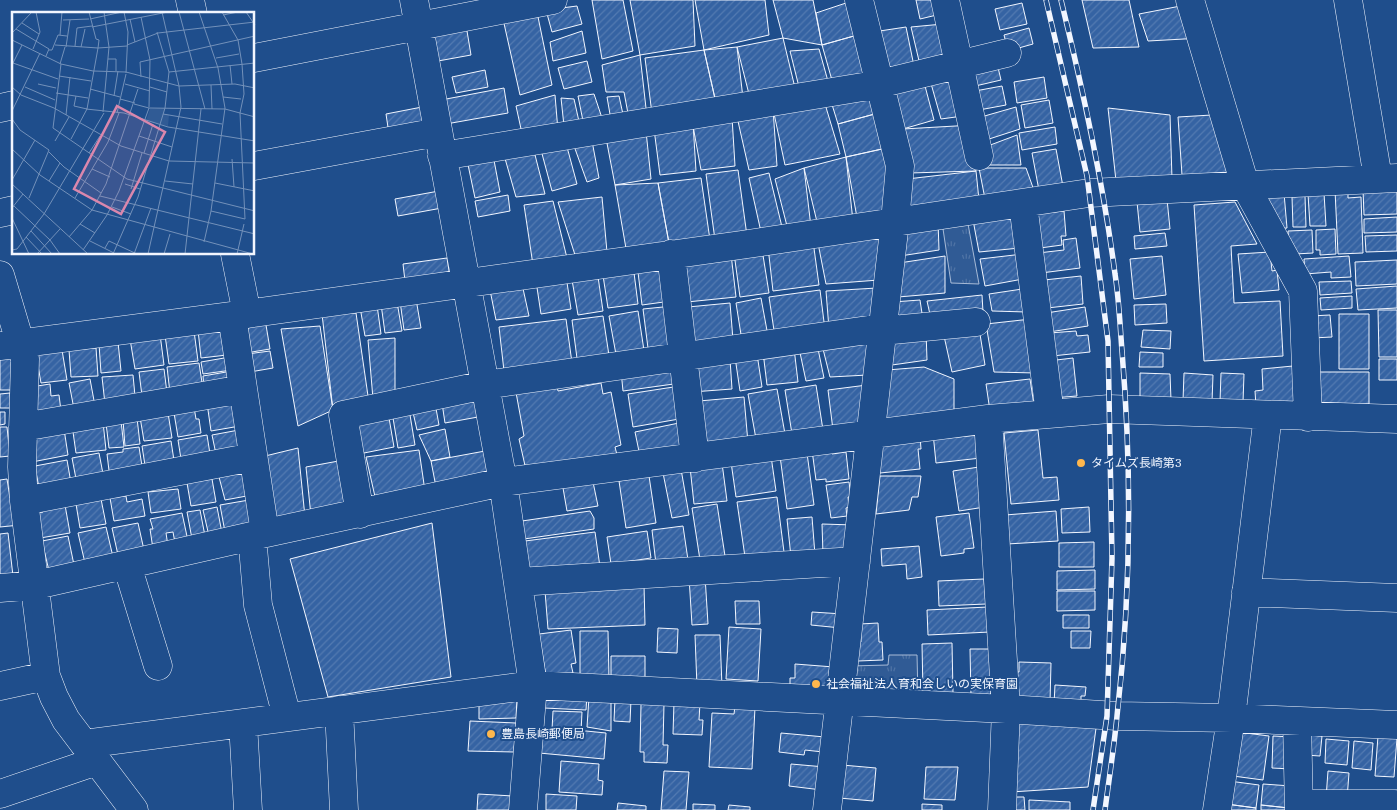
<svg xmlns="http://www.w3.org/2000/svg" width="1397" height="810" font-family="'IBM Plex Serif','Noto Sans JP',serif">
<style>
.grass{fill:url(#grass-tufts);stroke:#a8bbd7}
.building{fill:url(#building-hatch);stroke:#f2f6ff}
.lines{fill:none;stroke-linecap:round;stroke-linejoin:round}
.minor-casing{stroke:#f2f6ff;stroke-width:29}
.minor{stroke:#1f4e8c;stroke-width:28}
.rail-casing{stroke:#f2f6ff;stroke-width:5.5}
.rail{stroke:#1f4e8c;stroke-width:4;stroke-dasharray:11;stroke-linecap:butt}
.poi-dot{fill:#ffb74d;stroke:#1f4e8c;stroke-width:2}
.labels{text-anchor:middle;stroke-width:4;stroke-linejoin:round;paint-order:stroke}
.poi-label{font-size:12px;fill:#f2f6ff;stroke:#1f4e8c;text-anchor:start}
.inset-road{fill:none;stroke:#7391ba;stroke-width:1}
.view{fill:#da87ad;fill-opacity:0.15;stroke:#da87ad;stroke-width:2.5}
.inset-edge{fill:none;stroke:#f2f6ff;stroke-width:2.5}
</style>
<defs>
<pattern id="grass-tufts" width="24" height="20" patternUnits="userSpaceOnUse" patternTransform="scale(1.25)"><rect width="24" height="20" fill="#305b95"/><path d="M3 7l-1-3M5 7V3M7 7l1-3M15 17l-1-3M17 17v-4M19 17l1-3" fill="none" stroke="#4e73a5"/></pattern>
<pattern id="building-hatch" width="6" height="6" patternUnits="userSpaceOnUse" patternTransform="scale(1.25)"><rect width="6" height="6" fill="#3563a3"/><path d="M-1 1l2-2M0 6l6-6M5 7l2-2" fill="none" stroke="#537ab1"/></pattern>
</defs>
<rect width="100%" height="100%" fill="#1f4e8c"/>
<!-- grass -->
<path class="grass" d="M 942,222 L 968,224 L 979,284 L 951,283 Z
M 889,655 L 917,655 L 918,696 L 850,695 L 850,666 L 888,665 Z"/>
<!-- building -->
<path class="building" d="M 592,0 L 623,0 L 633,51 L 602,59 Z
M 630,0 L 693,0 L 695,46 L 640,55 Z
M 695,0 L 765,0 L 769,35 L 704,50 Z
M 773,0 L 813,0 L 822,45 L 783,38 Z
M 916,0 L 939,0 L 941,14 L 920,19 Z
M 1082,0 L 1129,0 L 1139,47 L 1093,48 Z
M 852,1 L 861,34 L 822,45 L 816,13 Z
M 1022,3 L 1027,24 L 1000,30 L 995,9 Z
M 1191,4 L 1202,38 L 1148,41 L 1139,14 Z
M 577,6 L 582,24 L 552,32 L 546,10 Z
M 537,12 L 552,85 L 520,95 L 503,19 Z
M 943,24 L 952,60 L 920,65 L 911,27 Z
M 466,25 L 471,55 L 438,61 L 433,31 Z
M 906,27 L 915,71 L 887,75 L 873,32 Z
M 1029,28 L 1033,44 L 1008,51 L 1004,35 Z
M 582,31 L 586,53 L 553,61 L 550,42 Z
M 861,34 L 875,85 L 835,91 L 822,45 Z
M 783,38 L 796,92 L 750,98 L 737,47 Z
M 737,47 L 743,98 L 716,103 L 704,50 Z
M 819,49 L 831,92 L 800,91 L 790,51 Z
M 704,50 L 716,103 L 652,114 L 645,58 Z
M 640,55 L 647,117 L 629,119 L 624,92 L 606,92 L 602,65 Z
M 996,59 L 1001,80 L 971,87 L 966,67 Z
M 587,61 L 592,82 L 564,89 L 558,68 Z
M 485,70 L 488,87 L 456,93 L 452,77 Z
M 955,76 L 963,116 L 941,119 L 930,80 Z
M 1044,77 L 1047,98 L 1017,103 L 1014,82 Z
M 889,82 L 925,86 L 934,120 L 903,129 Z
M 1002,86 L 1006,105 L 979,110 L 975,91 Z
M 504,88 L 508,113 L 446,124 L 441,100 Z
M 876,89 L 882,112 L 838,124 L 830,98 Z
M 594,94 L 604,124 L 584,126 L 578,96 Z
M 822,94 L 840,154 L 785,165 L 773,109 Z
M 555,95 L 558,131 L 523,138 L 516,106 Z
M 619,96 L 624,119 L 611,120 L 607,97 Z
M 561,98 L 574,99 L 580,126 L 564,126 Z
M 1049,100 L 1053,123 L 1025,128 L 1021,105 Z
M 422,107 L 426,126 L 389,134 L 386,114 Z
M 1016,107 L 1020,129 L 986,140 L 981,117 Z
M 735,108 L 773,109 L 777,166 L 749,170 Z
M 1108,108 L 1170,115 L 1172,179 L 1116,181 Z
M 882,112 L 891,147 L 846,157 L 838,124 Z
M 691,115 L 732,117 L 735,166 L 701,170 Z
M 1212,115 L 1231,175 L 1182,175 L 1178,117 Z
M 693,123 L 696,171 L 660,175 L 654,129 Z
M 973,125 L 976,171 L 910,173 L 903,129 Z
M 1055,127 L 1057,144 L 1022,150 L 1019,133 Z
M 646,131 L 651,179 L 615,185 L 606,138 Z
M 1017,135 L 1021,165 L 987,165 L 985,147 Z
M 592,141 L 599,178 L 587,182 L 574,146 Z
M 567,147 L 577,184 L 552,191 L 541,150 Z
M 891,147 L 895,218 L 858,223 L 846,157 Z
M 1056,149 L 1064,192 L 1040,196 L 1032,153 Z
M 534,151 L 545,194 L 516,197 L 504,155 Z
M 493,155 L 500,192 L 475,198 L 467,160 Z
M 846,157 L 853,221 L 818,226 L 804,168 Z
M 804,168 L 811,227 L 788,230 L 775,179 Z
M 979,168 L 1026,168 L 1036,196 L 986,204 Z
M 738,170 L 747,236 L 715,240 L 706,174 Z
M 976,171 L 979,200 L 904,212 L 907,179 Z
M 769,173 L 782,227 L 761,232 L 749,178 Z
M 701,178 L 710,240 L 671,254 L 658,183 Z
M 658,183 L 671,254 L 628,260 L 615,185 Z
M 1397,188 L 1397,214 L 1364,215 L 1363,190 Z
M 1348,189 L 1348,198 L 1361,197 L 1363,253 L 1338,254 L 1335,190 Z
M 439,191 L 442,208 L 398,216 L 395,199 Z
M 1284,193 L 1287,228 L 1277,229 L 1270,215 L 1268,194 Z
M 1324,193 L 1326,226 L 1310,226 L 1308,194 Z
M 508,195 L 510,211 L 478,217 L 475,201 Z
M 1305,196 L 1306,227 L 1293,227 L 1292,197 Z
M 602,197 L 608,263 L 576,258 L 558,202 Z
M 1167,199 L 1170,229 L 1140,232 L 1137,202 Z
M 553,201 L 567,258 L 533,265 L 524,205 Z
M 1235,202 L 1257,244 L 1231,246 L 1234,303 L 1280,301 L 1283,356 L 1204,361 L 1194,205 Z
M 1016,211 L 1020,248 L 979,252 L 973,220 Z
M 1064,211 L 1066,236 L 1061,236 L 1062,245 L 1040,248 L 1036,214 Z
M 1397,217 L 1397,232 L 1364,233 L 1364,219 Z
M 938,221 L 939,250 L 900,256 L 899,227 Z
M 890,226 L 879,280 L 826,284 L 817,238 Z
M 1335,229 L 1336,254 L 1320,255 L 1320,250 L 1316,250 L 1316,230 Z
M 1312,230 L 1313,253 L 1295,254 L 1289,249 L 1288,231 Z
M 1165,233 L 1167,246 L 1135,249 L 1134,236 Z
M 1397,235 L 1397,251 L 1366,252 L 1365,236 Z
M 1076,238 L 1080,268 L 1041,273 L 1038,253 L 1064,250 L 1063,240 Z
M 813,241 L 819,285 L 773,291 L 768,247 Z
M 762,249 L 769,293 L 740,297 L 734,253 Z
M 1270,252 L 1272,271 L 1277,270 L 1279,290 L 1242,293 L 1238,254 Z
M 731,254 L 736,297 L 687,302 L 683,259 Z
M 1023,254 L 1023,279 L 985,286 L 980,259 Z
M 945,256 L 945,293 L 898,297 L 899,263 Z
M 1162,256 L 1166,295 L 1134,299 L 1130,259 Z
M 1349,256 L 1351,277 L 1331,278 L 1331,272 L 1305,274 L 1304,259 Z
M 447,258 L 450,277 L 405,281 L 403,264 Z
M 666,260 L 671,301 L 642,305 L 637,264 Z
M 1397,260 L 1397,284 L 1356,286 L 1355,262 Z
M 633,265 L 638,304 L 608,308 L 602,269 Z
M 597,270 L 603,311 L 578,315 L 571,274 Z
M 566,276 L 571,309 L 541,314 L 536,281 Z
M 1081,276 L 1083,304 L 1047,308 L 1044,280 Z
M 1351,281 L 1352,293 L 1320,295 L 1319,282 Z
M 522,284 L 529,316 L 496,320 L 490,290 Z
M 1397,286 L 1397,308 L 1358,310 L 1356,289 Z
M 877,288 L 879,326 L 829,329 L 826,291 Z
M 1029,288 L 1027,312 L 992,311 L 989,294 Z
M 820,290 L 825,330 L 775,337 L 769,297 Z
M 982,295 L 983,312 L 931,319 L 927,301 Z
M 1352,296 L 1352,308 L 1321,310 L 1320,298 Z
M 761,298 L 768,336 L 742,341 L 736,303 Z
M 416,299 L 421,328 L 404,330 L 400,301 Z
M 920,300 L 923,320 L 888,324 L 893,302 Z
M 397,302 L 402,331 L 385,333 L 381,304 Z
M 730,303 L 733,340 L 693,346 L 688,307 Z
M 1166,304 L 1167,323 L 1135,325 L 1134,305 Z
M 377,305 L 381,334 L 365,336 L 360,307 Z
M 673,306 L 678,353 L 649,356 L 643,309 Z
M 1085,307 L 1088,326 L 1049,332 L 1046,313 Z
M 1378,310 L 1397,310 L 1397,357 L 1379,357 Z
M 638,311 L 645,357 L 617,360 L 609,316 Z
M 356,313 L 368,396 L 333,410 L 322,314 Z
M 1339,314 L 1369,314 L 1369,369 L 1339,369 Z
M 1330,315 L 1332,337 L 1312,338 L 1310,316 Z
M 603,316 L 610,362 L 578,366 L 572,320 Z
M 265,319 L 270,349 L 246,353 L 245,323 Z
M 566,319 L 572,363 L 504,371 L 499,327 Z
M 1031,319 L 1036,373 L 994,372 L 986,324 Z
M 224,326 L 227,355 L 201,358 L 198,330 Z
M 320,326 L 333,410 L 298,426 L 281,329 Z
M 979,328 L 985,365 L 952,372 L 944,336 Z
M 1143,330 L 1171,331 L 1170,349 L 1141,347 Z
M 194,331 L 198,361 L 169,364 L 165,335 Z
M 926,331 L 927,360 L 885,366 L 888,335 Z
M 1076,331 L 1077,336 L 1088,335 L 1090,352 L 1052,356 L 1049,333 Z
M 160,334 L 164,365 L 135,369 L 130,339 Z
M 871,335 L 868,375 L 830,377 L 822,345 Z
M 395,338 L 395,399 L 373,399 L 368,340 Z
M 118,342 L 121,371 L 101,373 L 99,344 Z
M 817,344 L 824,378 L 806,381 L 799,348 Z
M 96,348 L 98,376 L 71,377 L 69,350 Z
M 794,348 L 798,382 L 767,385 L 763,352 Z
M 62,350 L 67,380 L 41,383 L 36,354 Z
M 270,351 L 273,368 L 250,372 L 247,354 Z
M 1140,352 L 1163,353 L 1163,367 L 1139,367 Z
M 757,354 L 762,387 L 740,391 L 735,357 Z
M 13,356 L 14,390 L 0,390 L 0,357 Z
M 230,357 L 232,370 L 203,374 L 201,362 Z
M 1073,358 L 1077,396 L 1052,398 L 1048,361 Z
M 730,359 L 732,389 L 692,392 L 690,361 Z
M 1379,359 L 1397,359 L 1397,380 L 1379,380 Z
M 199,363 L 203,389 L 170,393 L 167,367 Z
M 678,363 L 681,383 L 623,391 L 621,371 Z
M 1293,366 L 1296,403 L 1256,406 L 1255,391 L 1263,390 L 1262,369 Z
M 924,367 L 954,379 L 954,414 L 879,428 L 887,370 Z
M 164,369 L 167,393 L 142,396 L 139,372 Z
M 232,371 L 229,385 L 204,388 L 203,376 Z
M 1317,372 L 1369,372 L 1369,404 L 1317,404 Z
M 1140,373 L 1170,374 L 1171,400 L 1140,400 Z
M 1184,373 L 1213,375 L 1212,402 L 1183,401 Z
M 1221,373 L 1244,374 L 1243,402 L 1220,402 Z
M 133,375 L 135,396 L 105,404 L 102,377 Z
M 90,379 L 95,406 L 74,409 L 69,383 Z
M 1030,379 L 1034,405 L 990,411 L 986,384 Z
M 601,383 L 603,394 L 611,392 L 621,445 L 615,447 L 617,455 L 526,470 L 519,439 L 524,436 L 515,387 L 557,385 L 558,391 Z
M 50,384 L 51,396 L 59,395 L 61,411 L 34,415 L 31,387 Z
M 816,385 L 823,430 L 792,434 L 785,390 Z
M 867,385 L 861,426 L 833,430 L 828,390 Z
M 680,386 L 685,418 L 633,427 L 628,394 Z
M 777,389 L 785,434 L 756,439 L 748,394 Z
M 10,393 L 11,408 L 0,408 L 0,394 Z
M 474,396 L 478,417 L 445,423 L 442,403 Z
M 744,397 L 748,443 L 703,447 L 699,401 Z
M 236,398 L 240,426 L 211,431 L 207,403 Z
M 435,403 L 439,425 L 417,430 L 412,408 Z
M 194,407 L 196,419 L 199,419 L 201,433 L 178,437 L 174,413 Z
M 409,409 L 415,445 L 398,448 L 392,412 Z
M 0,412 L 5,412 L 5,424 L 0,425 Z
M 168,413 L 172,438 L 144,441 L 140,417 Z
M 137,418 L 140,444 L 125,446 L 123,420 Z
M 389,418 L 394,447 L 359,454 L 354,424 Z
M 121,421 L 124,447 L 109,448 L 106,423 Z
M 103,422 L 106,450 L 76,453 L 72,425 Z
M 679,423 L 685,453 L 641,461 L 635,432 Z
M 0,427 L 7,427 L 10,456 L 0,457 Z
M 64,429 L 68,455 L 32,462 L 31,435 Z
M 445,429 L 450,457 L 431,461 L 419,435 Z
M 239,430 L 240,455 L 217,459 L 212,435 Z
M 1038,430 L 1043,478 L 1057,477 L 1059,500 L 1011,504 L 1004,433 Z
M 948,431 L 948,438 L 979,435 L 981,458 L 936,463 L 933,433 Z
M 207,435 L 210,454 L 181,459 L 178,440 Z
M 920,436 L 921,449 L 918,449 L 920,469 L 880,473 L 877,440 Z
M 171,441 L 175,467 L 146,472 L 142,446 Z
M 139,447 L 142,466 L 110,479 L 107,454 L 123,452 L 123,449 Z
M 298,448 L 305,517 L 270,525 L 261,457 Z
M 831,448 L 832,454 L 846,452 L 849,479 L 826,482 L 826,479 L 816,480 L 812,450 Z
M 419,450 L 425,491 L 376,501 L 366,457 Z
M 485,451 L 489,478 L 436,487 L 431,461 Z
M 99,453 L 104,479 L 77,484 L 72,458 Z
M 807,453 L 814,505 L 787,509 L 780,456 Z
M 771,456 L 776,491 L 736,497 L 731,462 Z
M 67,460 L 71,483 L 39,488 L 35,466 Z
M 344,460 L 352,507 L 311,516 L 306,467 Z
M 722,463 L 727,501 L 694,504 L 690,467 Z
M 979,467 L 985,507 L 959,511 L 953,471 Z
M 681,469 L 689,515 L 672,518 L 663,473 Z
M 247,472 L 252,495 L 225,500 L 219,477 Z
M 649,476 L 656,523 L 626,528 L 619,481 Z
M 880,476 L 921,476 L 918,497 L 912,497 L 909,510 L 876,514 Z
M 7,479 L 10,498 L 16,497 L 20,525 L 0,527 L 0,480 Z
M 212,479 L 216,502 L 191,506 L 187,483 Z
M 593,482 L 598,506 L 567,511 L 563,488 Z
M 849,482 L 851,497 L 848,497 L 849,507 L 846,508 L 847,516 L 831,518 L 826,485 Z
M 178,489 L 181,509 L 151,513 L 148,492 Z
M 126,496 L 127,502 L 142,499 L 145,516 L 114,521 L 110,498 Z
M 777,497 L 784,552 L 745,557 L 737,502 Z
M 101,499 L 106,524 L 80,528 L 76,504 Z
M 249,500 L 254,527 L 225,532 L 220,505 Z
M 717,504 L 725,556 L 700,560 L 692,508 Z
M 65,505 L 70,533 L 40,538 L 36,513 L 43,512 L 42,509 Z
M 217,507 L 222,533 L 209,536 L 203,510 Z
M 1089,507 L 1090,532 L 1062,533 L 1061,509 Z
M 200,510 L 205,536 L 192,539 L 187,512 Z
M 590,511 L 594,518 L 594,529 L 524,539 L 522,521 Z
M 1056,511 L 1058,541 L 1007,544 L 1005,515 Z
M 182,513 L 188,541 L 175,543 L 173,532 L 166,533 L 168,546 L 153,549 L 150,529 L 153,529 L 150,519 Z
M 969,513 L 974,548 L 964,549 L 964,553 L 941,556 L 936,517 Z
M 812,517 L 815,555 L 791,557 L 787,519 Z
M 138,523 L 144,550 L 118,555 L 112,528 Z
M 432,523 L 451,677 L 328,697 L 290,559 Z
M 822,524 L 854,525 L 852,553 L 823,554 Z
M 683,526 L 688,560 L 656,564 L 652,530 Z
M 106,527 L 113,557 L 85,563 L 78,533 Z
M 647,531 L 651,558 L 611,564 L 607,537 Z
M 595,532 L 600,567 L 530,577 L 525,541 Z
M 8,533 L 13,576 L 0,577 L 0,534 Z
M 68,536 L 74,565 L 49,571 L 42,541 Z
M 1094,542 L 1094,567 L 1059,567 L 1059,543 Z
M 919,546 L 922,577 L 907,579 L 906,564 L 882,566 L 881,549 Z
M 1095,570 L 1095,589 L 1057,590 L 1057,571 Z
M 705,576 L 708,624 L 692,625 L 689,577 Z
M 984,579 L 986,604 L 939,606 L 938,581 Z
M 644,585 L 645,625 L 548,629 L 545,591 Z
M 1057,591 L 1095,591 L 1095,610 L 1057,611 Z
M 735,601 L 759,601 L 760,624 L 736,624 Z
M 988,607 L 990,632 L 928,635 L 927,610 Z
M 812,612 L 843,614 L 841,628 L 811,625 Z
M 1063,615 L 1089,615 L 1089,628 L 1063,628 Z
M 878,623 L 879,642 L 882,642 L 883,660 L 858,661 L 858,642 L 861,642 L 860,624 Z
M 729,627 L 761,629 L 758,681 L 726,679 Z
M 658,628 L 678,629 L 677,653 L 657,652 Z
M 571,630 L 576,663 L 571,664 L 573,673 L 550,677 L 545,671 L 539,634 Z
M 580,631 L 608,631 L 609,680 L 580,681 Z
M 1071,631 L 1091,631 L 1090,648 L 1071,648 Z
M 695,635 L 720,635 L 722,687 L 697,687 Z
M 952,643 L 953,693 L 923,693 L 922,644 Z
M 970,649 L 990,649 L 991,696 L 971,696 Z
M 611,656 L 645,656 L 645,681 L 611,681 Z
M 1019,662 L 1051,663 L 1050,702 L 1013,701 L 1014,672 L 1019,672 Z
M 795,664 L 834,667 L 833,690 L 790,687 L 790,678 L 795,678 Z
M 1055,685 L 1086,687 L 1085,696 L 1081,696 L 1081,706 L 1054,704 Z
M 545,694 L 587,695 L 586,710 L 544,708 Z
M 611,695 L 611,731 L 587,727 L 589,697 Z
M 517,698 L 516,718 L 479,719 L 479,704 Z
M 615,699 L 631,700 L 630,722 L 614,721 Z
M 674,702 L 700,703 L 699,720 L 703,720 L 702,735 L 673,734 Z
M 641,704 L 664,704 L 663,745 L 668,745 L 667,763 L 644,762 L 644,752 L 640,752 Z
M 735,706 L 755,707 L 752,769 L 709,767 L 712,713 L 734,714 Z
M 553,711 L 582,712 L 581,732 L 552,730 Z
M 1011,715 L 1097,721 L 1088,787 L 1011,792 Z
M 470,721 L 516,723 L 514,752 L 468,751 Z
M 541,731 L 579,734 L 586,731 L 606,733 L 604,759 L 539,753 Z
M 1238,732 L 1269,736 L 1263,780 L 1233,776 Z
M 781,733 L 825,737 L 823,752 L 805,750 L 804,755 L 779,752 Z
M 1306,735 L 1322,736 L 1320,756 L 1305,755 Z
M 1273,736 L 1292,737 L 1291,769 L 1272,768 Z
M 1378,736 L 1397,738 L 1394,777 L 1375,776 Z
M 1326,739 L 1349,741 L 1347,765 L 1325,763 Z
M 1354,741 L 1373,743 L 1371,770 L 1352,768 Z
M 561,761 L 599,764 L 598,780 L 603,781 L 602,795 L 559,792 Z
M 791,764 L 825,767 L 822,790 L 789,786 Z
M 842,765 L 876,768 L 873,801 L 839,798 Z
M 926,767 L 958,767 L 955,800 L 924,799 Z
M 664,771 L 689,772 L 686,810 L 661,810 Z
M 1328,771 L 1349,773 L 1347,799 L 1326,798 Z
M 1229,781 L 1259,785 L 1256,808 L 1226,804 Z
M 1263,784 L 1291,786 L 1289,808 L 1261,805 Z
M 478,794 L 513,796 L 512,810 L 477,810 Z
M 546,794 L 577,796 L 576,810 L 546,810 Z
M 1011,797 L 1024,797 L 1025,810 L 1011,810 Z
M 1029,800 L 1070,802 L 1070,810 L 1029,810 Z
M 618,803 L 646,806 L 646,810 L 617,810 Z
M 693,804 L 715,805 L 715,810 L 693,810 Z
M 922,804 L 942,805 L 942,810 L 922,810 Z
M 1226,804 L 1256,808 L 1256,810 L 1226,810 Z
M 729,805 L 750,807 L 750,810 L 728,810 Z
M 1261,805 L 1289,808 L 1289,810 L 1261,810 Z"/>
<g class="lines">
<!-- minor casing -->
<g class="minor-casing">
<path id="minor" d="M 190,0 L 193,14
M 414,0 L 503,482 L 533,685 L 523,810
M 945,0 L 979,156
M 1190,0 L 1245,185 L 1303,291 L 1308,417
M 1348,0 L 1378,178
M 254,58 L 553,0
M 0,108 L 14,105
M 442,156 L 875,85 L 1007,53
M 254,166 L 438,132
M 1023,204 L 1050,414
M 0,213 L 14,210
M 235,254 L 247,314
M 671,254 L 695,458
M 0,275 L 25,359 L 22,467 L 24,501 L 46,676 L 54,697 L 66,720 L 134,810
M 232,316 L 265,533
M 882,331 L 976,322
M 0,346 L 232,316 L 741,245 L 1089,193 L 1397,178
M 988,419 L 1006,709 L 1002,810
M 23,427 L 243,389
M 24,501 L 253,457
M 360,514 L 343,415 L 485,385 L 882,328
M 252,536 L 258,605 L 287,717
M 127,565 L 158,666
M 518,582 L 856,561
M 0,588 L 36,585 L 252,536 L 503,482 L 988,419 L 1109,409 L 1397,419
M 1246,592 L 1397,598
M 0,686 L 46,676
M 339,710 L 344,810
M 1297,721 L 1299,810
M 243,723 L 248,810
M 84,744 L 533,685 L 1006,709 L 1117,716 L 1231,718 L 1397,725
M 0,794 L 97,761
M 1299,804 L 1395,804 L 1394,810
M 827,810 L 895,222 L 900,166 L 859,0
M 1217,810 L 1231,718 L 1268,415"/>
</g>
<!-- minor -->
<use href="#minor" class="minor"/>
<!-- rail casing -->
<g class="rail-casing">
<path id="rail" d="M 1046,0 L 1087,176 L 1108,341 L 1112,558 L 1107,716 L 1093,810
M 1061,0 C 1083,90 1103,181 1115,274 C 1119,299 1120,326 1122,351 C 1132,473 1131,595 1117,716 C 1114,748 1109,779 1105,810"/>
</g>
<!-- rail -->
<use href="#rail" class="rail"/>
</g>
<!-- markers -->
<g class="poi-dot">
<circle cx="1081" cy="463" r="5"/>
<circle cx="816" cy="684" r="5"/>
<circle cx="491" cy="734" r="5"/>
</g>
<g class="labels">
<!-- poi labels -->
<g class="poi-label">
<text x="1091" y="467">タイムズ長崎第3</text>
<text x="826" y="688">社会福祉法人育和会しいの実保育園</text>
<text x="501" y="738">豊島長崎郵便局</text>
</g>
</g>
<!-- overview -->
<g transform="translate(12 12)">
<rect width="242" height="242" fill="#1f4e8c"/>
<path d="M 153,96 L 151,102 L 157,103 L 156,114 L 134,109 L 138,97 Z" fill="#305b95"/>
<path class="inset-road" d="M 112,0 L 116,20 L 114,61M 167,0 L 193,97M 187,0 L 206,56 L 213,96 L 199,199 L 192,230M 234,0 L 243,13M 211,3 L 226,0M 129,5 L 138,48 L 137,95M 78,7 L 110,0M 118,7 L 123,30M 51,8 L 77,7M 10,11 L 27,22M 80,15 L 156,0M 4,17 L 37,37 L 34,44M 0,21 L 20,0M 48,23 L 50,0M 0,28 L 49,52 L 81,59 L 114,60 L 167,74 L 223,72 L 243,76M 43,33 L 86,36 L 115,34M 115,33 L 146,21 L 243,10M 63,34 L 65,16 L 80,14M 54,35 L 58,8M 69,35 L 73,17M 21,37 L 28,20 L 24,0M 37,38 L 40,38 L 46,23 L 55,24M 204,46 L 227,42M 96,47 L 104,47 L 104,59M 1,51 L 46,67M 48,52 L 53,35M 49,52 L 41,116 L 115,167 L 243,199M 0,53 L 10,33M 218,53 L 220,72M 157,60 L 243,51M 47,64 L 79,69M 129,65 L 128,50 L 243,24M 26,72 L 44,76M 113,72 L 138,79M 199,73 L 200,97M 0,75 L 9,83 L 42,96 L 109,134 L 157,149 L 243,151M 13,75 L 43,88M 138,75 L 155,80M 78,77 L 108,85M 44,81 L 76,86M 64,84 L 62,94 L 75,97M 102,84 L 106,59M 211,85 L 229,87M 108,87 L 123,91M 122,92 L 137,96 L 213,97 L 243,105M 74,97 L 112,101 L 156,115 L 243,129M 0,99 L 28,41M 91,100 L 97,35 L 92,0M 105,101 L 114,62M 151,102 L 210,112M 54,103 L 58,65M 0,107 L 8,118 L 37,138 L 17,186M 127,124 L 160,135M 59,127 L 75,97 L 86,36 L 87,28 L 84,27 L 77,0M 43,129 L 57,105M 0,137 L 28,163 L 80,198 L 241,242M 37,140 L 52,155 L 89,181M 77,141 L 88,124M 132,141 L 141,112M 220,147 L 222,175M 80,157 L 98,165M 0,168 L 23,128M 37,169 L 48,151M 153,169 L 181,172M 203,171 L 243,179M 0,172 L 76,242M 113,172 L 128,177M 119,177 L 130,141M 88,184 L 243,222M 63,186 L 96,130 L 107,101M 2,194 L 38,228 L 48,242M 100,195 L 119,202M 0,196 L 11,182M 199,199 L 233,207 L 228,101 L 232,82 L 230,52 L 226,28 L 210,0M 32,202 L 92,101M 0,206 L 17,242M 68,212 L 83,221M 19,219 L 40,242M 14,225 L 30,242M 57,225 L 80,198 L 94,172 L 126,77M 78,229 L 102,241M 93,236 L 97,229 L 125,242M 0,238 L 5,237 L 32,202M 71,238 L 95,203 L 107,179 L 137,96M 25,242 L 48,217M 101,242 L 126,185 L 153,96 L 157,60 L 145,20M 122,242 L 139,196M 136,242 L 169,95 L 167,74 L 150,0M 152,242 L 158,222M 173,242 L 189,97M 225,242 L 232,212"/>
<path class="view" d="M 105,94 L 153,120 L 109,202 L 62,177 Z"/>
<rect width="242" height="242" class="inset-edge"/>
</g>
</svg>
